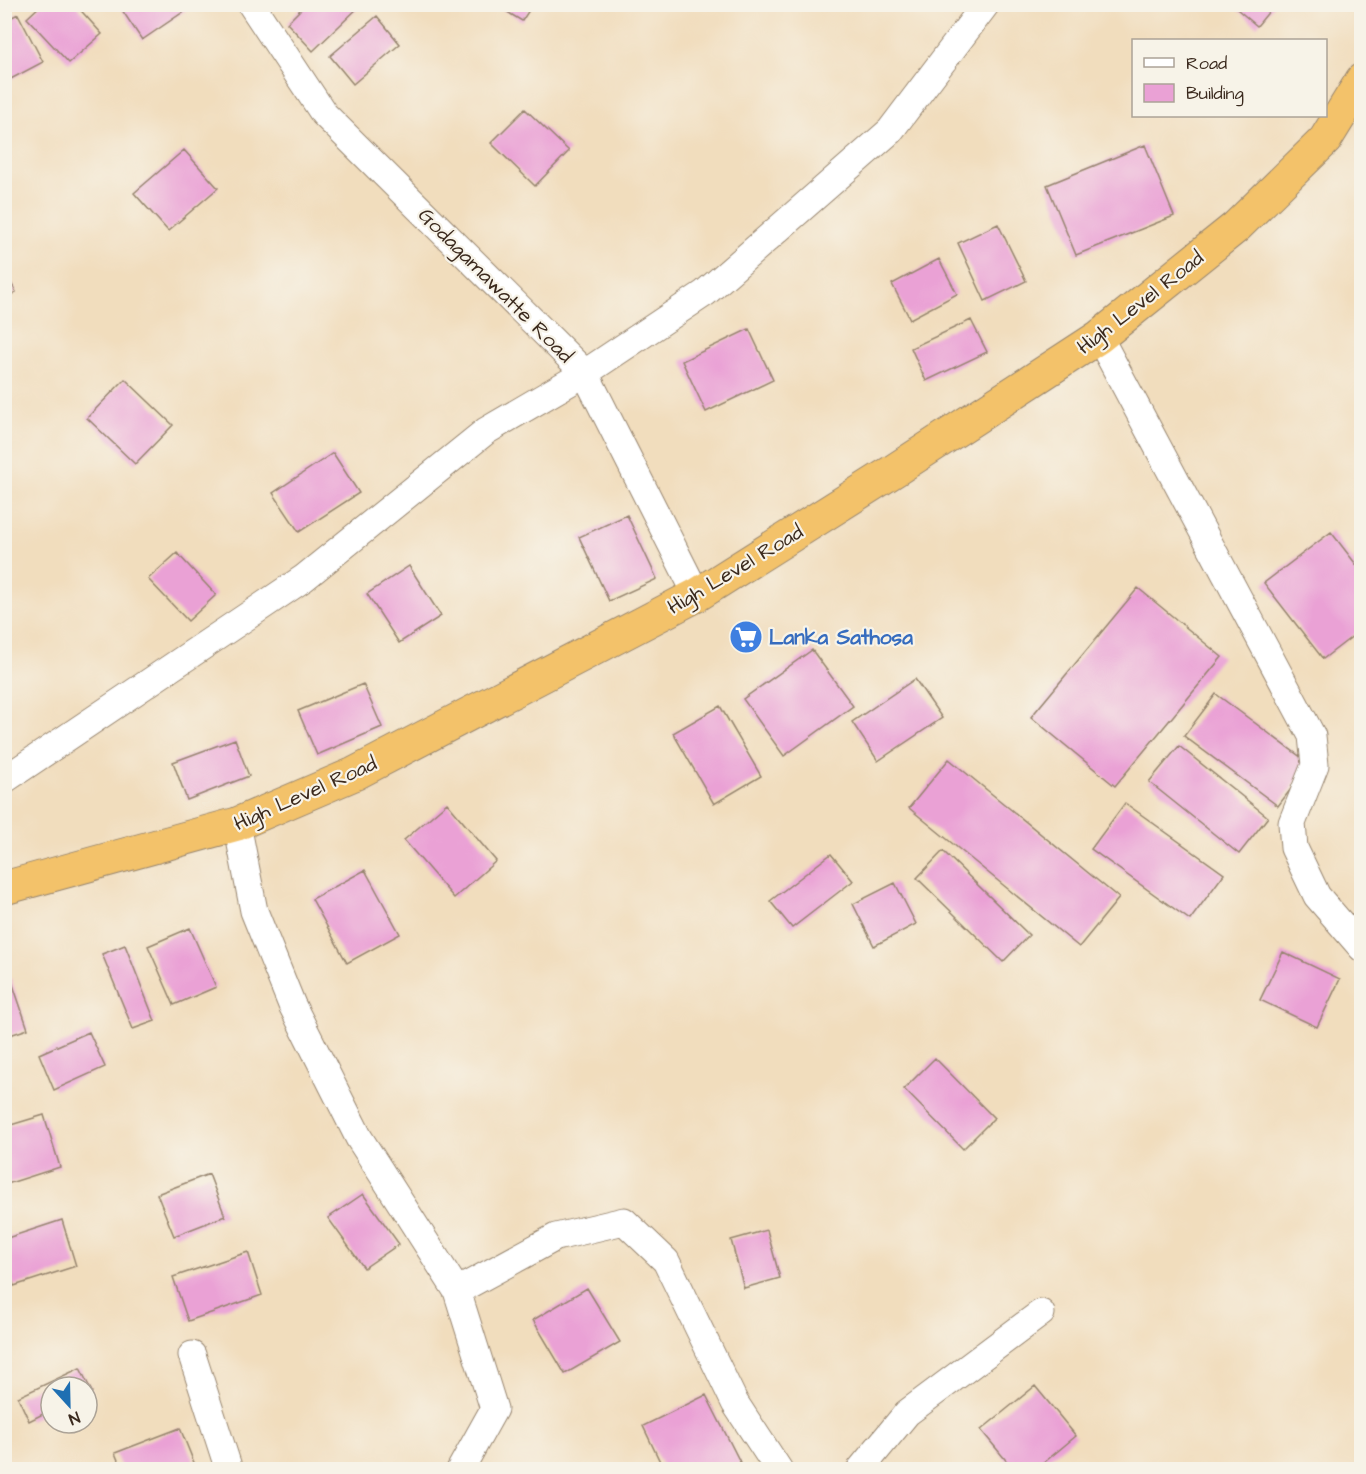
<svg xmlns="http://www.w3.org/2000/svg" width="1366" height="1474" font-family="'Architects Daughter',sans-serif">
<style>
.building{fill:#eaa1d5}
.lines{fill:none;stroke-linecap:round;stroke-linejoin:round}
.minor-casing{stroke:#96846e;stroke-width:29}
.trunk-casing{stroke:#96846e;stroke-width:35}
.minor{stroke:#fff;stroke-width:27}
.trunk{stroke:#f3c26a;stroke-width:33}
.labels{text-anchor:middle;stroke-width:4.5;stroke-linejoin:round;paint-order:stroke}
.street-label{font-size:21px;fill:#3b2a1e;stroke:#f7f3e8}
.shop-label{font-size:21px;font-weight:bold;fill:#366cbe;stroke:#f7f3e8;text-anchor:start}
</style>
<rect width="100%" height="100%" fill="#f7f3e8"/>
<filter id="ink" filterUnits="userSpaceOnUse"><feTurbulence type="fractalNoise" baseFrequency=".0167" numOctaves="2"/><feDisplacementMap in="SourceGraphic" scale="12" xChannelSelector="R" yChannelSelector="G"/><feConvolveMatrix kernelMatrix="1 2 1 2 8 2 1 2 1" color-interpolation-filters="sRGB"/></filter>
<filter id="wash" filterUnits="userSpaceOnUse"><feTurbulence type="fractalNoise" baseFrequency=".008" numOctaves="4" result="noise"/><feDisplacementMap in="SourceGraphic" scale="24" xChannelSelector="R" yChannelSelector="G"/><feGaussianBlur stdDeviation="1.35" result="paint"/><feColorMatrix in="noise" values="0 0 0 0 0 0 0 0 0 0 0 0 0 0 0 0 0 1.4 0 .05"/><feComposite in="paint" operator="in"/></filter>
<g filter="url(#wash)">
<rect width="100%" height="100%" fill="#f1ddbd"/>
<g id="blocks">
<!-- building -->
<path class="building" d="M 42,4 L 75,4 L 102,34 L 69,63 L 27,18 Z
M 118,4 L 183,4 L 186,10 L 142,40 Z
M 306,4 L 362,4 L 313,51 L 287,23 Z
M 494,4 L 533,4 L 522,21 Z
M 1231,4 L 1275,4 L 1257,26 Z
M 18,14 L 43,62 L 7,81 L 4,76 L 4,21 Z
M 377,16 L 400,44 L 353,84 L 330,56 Z
M 525,109 L 569,151 L 535,186 L 491,143 Z
M 1145,145 L 1174,216 L 1076,255 L 1047,185 Z
M 184,150 L 218,188 L 168,231 L 134,193 Z
M 998,224 L 1026,281 L 985,301 L 958,243 Z
M 939,259 L 957,294 L 910,319 L 892,284 Z
M 5,272 L 16,292 L 5,298 Z
M 971,320 L 987,352 L 926,381 L 911,348 Z
M 749,329 L 773,380 L 706,412 L 682,361 Z
M 125,379 L 173,425 L 135,464 L 87,418 Z
M 333,453 L 359,493 L 299,532 L 273,493 Z
M 627,515 L 657,579 L 609,601 L 579,537 Z
M 1331,532 L 1362,572 L 1362,629 L 1323,659 L 1264,583 Z
M 177,553 L 216,595 L 188,621 L 148,579 Z
M 409,566 L 441,616 L 399,643 L 367,594 Z
M 1138,588 L 1222,657 L 1115,786 L 1031,717 Z
M 812,650 L 853,706 L 784,756 L 743,699 Z
M 915,679 L 942,718 L 878,761 L 852,722 Z
M 363,684 L 382,727 L 317,755 L 298,711 Z
M 1216,694 L 1310,764 L 1278,806 L 1184,736 Z
M 720,706 L 761,776 L 714,804 L 673,733 Z
M 235,739 L 249,776 L 187,800 L 173,762 Z
M 1179,746 L 1268,817 L 1239,854 L 1149,782 Z
M 949,759 L 1119,898 L 1079,947 L 909,808 Z
M 447,803 L 496,861 L 454,898 L 404,840 Z
M 1125,803 L 1224,874 L 1190,920 L 1091,849 Z
M 943,851 L 1029,935 L 1003,962 L 917,878 Z
M 831,854 L 853,881 L 792,928 L 770,901 Z
M 365,870 L 400,934 L 347,963 L 312,899 Z
M 895,883 L 916,924 L 874,946 L 853,904 Z
M 190,928 L 216,987 L 174,1005 L 148,946 Z
M 125,945 L 155,1021 L 133,1029 L 102,954 Z
M 1283,952 L 1340,979 L 1317,1027 L 1260,1000 Z
M 11,979 L 28,1029 L 4,1037 L 4,981 Z
M 89,1032 L 105,1067 L 54,1090 L 39,1054 Z
M 935,1058 L 994,1118 L 963,1149 L 904,1089 Z
M 44,1115 L 60,1167 L 4,1185 L 4,1127 Z
M 209,1174 L 225,1216 L 174,1236 L 157,1194 Z
M 363,1194 L 399,1244 L 364,1268 L 328,1218 Z
M 62,1220 L 76,1266 L 14,1286 L 4,1257 L 4,1239 Z
M 767,1230 L 780,1278 L 744,1288 L 731,1240 Z
M 248,1252 L 262,1295 L 188,1321 L 173,1277 Z
M 587,1288 L 620,1342 L 565,1374 L 533,1320 Z
M 80,1368 L 92,1392 L 87,1394 L 87,1387 L 51,1387 L 51,1410 L 29,1421 L 18,1397 Z
M 1035,1386 L 1076,1436 L 1035,1470 L 1014,1470 L 981,1430 Z
M 706,1395 L 741,1464 L 730,1470 L 664,1470 L 643,1426 Z
M 180,1428 L 197,1470 L 122,1470 L 115,1453 Z"/>
</g>
</g>
<g filter="url(#ink)">
<use href="#blocks" fill-opacity="0" stroke="#96846e" stroke-width="1.5"/>
<g class="lines">
<!-- minor casing -->
<g class="minor-casing">
<path id="minor" d="M 251,4 L 324,114 L 585,373 L 697,595
M 1099,337 L 1312,736 L 1315,765 L 1292,823 L 1294,848 L 1317,896 L 1362,948
M 4,780 L 304,578 L 486,431 L 585,373 L 705,293 L 890,131 L 986,4
M 237,824 L 254,911 L 292,1005 L 359,1138 L 457,1291 L 494,1409 L 460,1470
M 457,1291 L 556,1237 L 624,1221 L 666,1261 L 735,1403 L 779,1470
M 192,1355 L 229,1470
M 860,1470 L 907,1413 L 1041,1313"/>
</g>
<!-- trunk casing -->
<g class="trunk-casing">
<path id="trunk" d="M 4,888 L 237,824 L 354,774 L 697,595 L 895,470 L 1099,337 L 1236,227 L 1325,140 L 1362,80"/>
</g>
<!-- minor -->
<use href="#minor" class="minor"/>
<!-- trunk -->
<use href="#trunk" class="trunk"/>
</g>
</g>
<!-- icons -->
<defs>
<g id="supermarket-disc" transform="scale(1.725)"><circle r="9.5" fill="#3f7fe0" stroke="#f7f3e8"/><path d="M-6-5.5h2.5l.6 2H6L4.5 2H-2.5L-4.4-4H-6ZM-1.5 3.2a1.3 1.3 0 1 0 .1 0ZM3 3.2a1.3 1.3 0 1 0 .1 0Z" fill="#fff"/></g>
</defs>
<g fill-rule="evenodd">
<use href="#supermarket-disc" x="746" y="637"/>
</g>
<g class="labels">
<!-- street labels -->
<g class="street-label">
<text transform="translate(496 285) rotate(45)" y="7">Godagamawatte Road</text>
<text transform="translate(1140 302) rotate(-38)" y="7">High Level Road</text>
<text transform="translate(735 569) rotate(-31)" y="7">High Level Road</text>
<text transform="translate(305 793) rotate(-24)" y="7">High Level Road</text>
</g>
<!-- shop labels -->
<g class="shop-label">
<text x="769" y="644">Lanka Sathosa</text>
</g>
</g>
<!-- margin -->
<rect width="1366" height="1474" fill="none" stroke="#f7f3e8" stroke-width="24"/>
<!-- legend -->
<rect x="1132" y="39" width="195" height="78" fill="#f7f3e8" stroke="#aca397" stroke-width="1.5"/>
<rect x="1144" y="58" width="30" height="9" fill="#ffffff" stroke="#aca397" stroke-width="1.5"/>
<text x="1186" y="69" font-size="18" fill="#3b2a1e">Road</text>
<rect x="1144" y="84" width="30" height="18" fill="#eaa1d5" stroke="#aca397" stroke-width="1.5"/>
<text x="1186" y="99" font-size="18" fill="#3b2a1e">Building</text>
<!-- north arrow -->
<g transform="translate(69 1405) rotate(158)"><circle r="28" fill="#f7f3e8" stroke="#aca397" stroke-width="1.5"/>
<path d="M0-4.5L10 22L0 15L-10 22Z" fill="#1f6fb2"/>
<text y="-9" font-size="16" font-weight="bold" text-anchor="middle" fill="#3b2a1e">N</text>
</g>
</svg>
